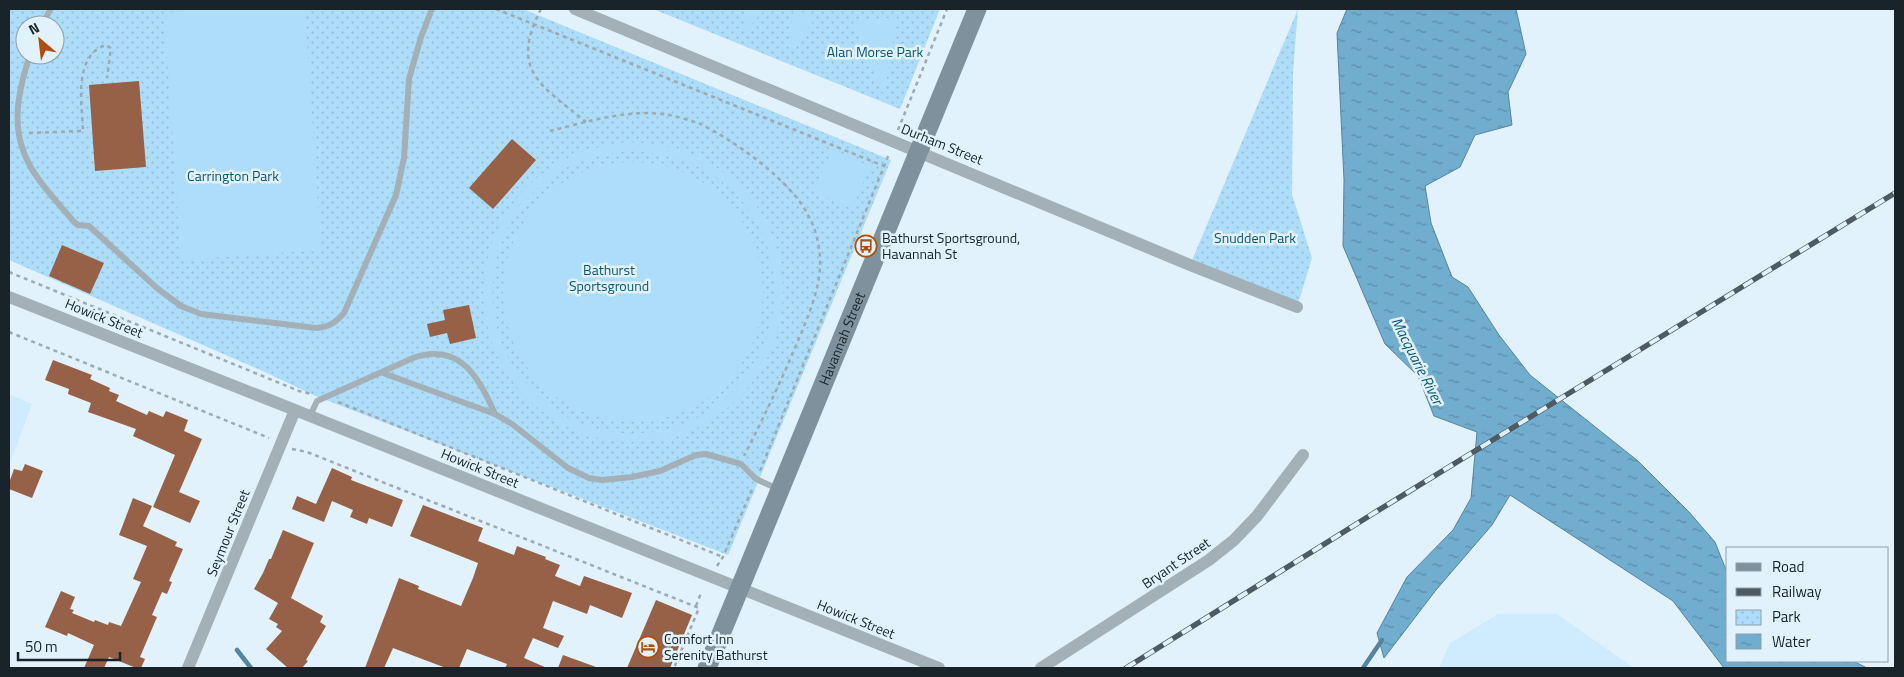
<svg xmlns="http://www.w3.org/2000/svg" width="1904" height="677" font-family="'Titillium Web',sans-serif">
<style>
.built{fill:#cfecfe}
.park{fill:url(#park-dots);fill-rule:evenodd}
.pitch{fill:#adddf9;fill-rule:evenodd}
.water{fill:url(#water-ripples);stroke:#56849e}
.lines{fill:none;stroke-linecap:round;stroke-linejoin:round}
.stream{stroke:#56849e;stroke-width:4.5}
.building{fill:#966146}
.path{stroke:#9baab3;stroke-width:2.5;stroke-dasharray:4 4;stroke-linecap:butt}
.lane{stroke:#a4b0b8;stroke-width:6}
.street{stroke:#a4b0b8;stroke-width:12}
.secondary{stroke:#7f919c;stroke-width:19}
.rail-casing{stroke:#4f5b63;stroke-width:5.5}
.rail{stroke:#e1f2fd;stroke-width:4;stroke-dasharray:11;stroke-linecap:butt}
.labels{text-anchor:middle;stroke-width:5;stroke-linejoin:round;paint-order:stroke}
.park-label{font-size:14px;fill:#09587a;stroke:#e1f2fd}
.street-label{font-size:14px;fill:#18232a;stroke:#e1f2fd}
.poi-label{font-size:14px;fill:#18232a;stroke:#e1f2fd;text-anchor:start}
.water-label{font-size:15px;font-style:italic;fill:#075779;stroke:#e1f2fd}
</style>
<defs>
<pattern id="park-dots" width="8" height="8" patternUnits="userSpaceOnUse" patternTransform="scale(1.25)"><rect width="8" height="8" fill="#adddf9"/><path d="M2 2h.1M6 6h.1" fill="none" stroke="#94bdd6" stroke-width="1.8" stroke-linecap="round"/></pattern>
<pattern id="water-ripples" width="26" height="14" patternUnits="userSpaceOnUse" patternTransform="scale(1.25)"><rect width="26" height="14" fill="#71adcf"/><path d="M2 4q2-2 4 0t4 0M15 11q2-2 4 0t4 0" fill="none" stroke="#5c8ca8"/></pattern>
</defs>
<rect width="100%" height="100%" fill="#e1f2fd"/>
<!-- built -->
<path class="built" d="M 9,394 L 32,404 L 9,466 Z
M 1498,614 L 1557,614 L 1634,668 L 1439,668 L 1450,643 Z"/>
<!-- park -->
<path class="park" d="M 9,9 L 523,9 L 891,160 L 728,555 L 313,395 L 267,373 L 9,260 ZM 25,25 L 55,25 L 55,55 L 25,55 Z
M 653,9 L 940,9 L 900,109 Z
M 1298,9 L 1293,72 L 1292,194 L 1312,258 L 1297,307 L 1190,265 Z"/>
<!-- pitch -->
<path class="pitch" d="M 220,9 L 305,9 L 321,250 L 181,260 L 164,13 Z
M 747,9 L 765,9 L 746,31 Z
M 793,9 L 816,18 L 790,50 Z
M 897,17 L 884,96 L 853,22 Z
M 627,142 C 652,143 677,146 700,158 C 802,208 811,347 721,413 C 699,430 671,441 642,442 C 614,444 585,437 560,423 C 461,368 457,225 555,165 C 577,151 601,146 627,142 ZM 627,151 C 651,152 674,155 696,165 C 792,213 801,343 716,406 C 695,422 669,432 642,433 C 615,435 588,429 565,416 C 471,364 468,229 559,172 C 580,159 603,154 627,151 Z
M 832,150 L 870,166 L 852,209 L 813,192 Z
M503 292a130 130 0 1 1 260 0a130 130 0 1 1-260 0Z"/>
<!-- water -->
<path class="water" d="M 1347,9 L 1516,9 L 1526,54 L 1508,92 L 1512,125 L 1475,135 L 1460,167 L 1425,186 L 1431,223 L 1452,277 L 1468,287 L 1499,335 L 1530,375 L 1638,461 L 1689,512 L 1715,542 L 1728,575 L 1728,661 L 1853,661 L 1867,668 L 1724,668 L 1673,601 L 1510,495 L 1492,525 L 1436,590 L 1384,658 L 1377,633 L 1407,577 L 1453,530 L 1471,498 L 1477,432 L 1434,416 L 1418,376 L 1385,344 L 1343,246 L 1344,180 L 1337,33 Z"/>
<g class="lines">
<!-- stream -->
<path class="stream" d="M 237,650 L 251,668
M 1363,668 L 1382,640"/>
</g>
<!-- building -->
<path class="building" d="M 139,81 L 146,167 L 95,171 L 89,85 Z
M 512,139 L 536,160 L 493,209 L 469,188 Z
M 62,245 L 104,263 L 90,294 L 49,276 Z
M 469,305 L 476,338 L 450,344 L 447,333 L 430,337 L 427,324 L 445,320 L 443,310 Z
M 53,360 L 92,375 L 90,379 L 110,388 L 109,391 L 119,395 L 116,401 L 147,415 L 149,411 L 163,417 L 166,411 L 188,420 L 184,431 L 202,439 L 179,492 L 200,501 L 190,523 L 153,507 L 175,455 L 133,436 L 136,429 L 88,412 L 91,403 L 68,394 L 69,389 L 45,380 Z
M 25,464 L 43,471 L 32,498 L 9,489 L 9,483 L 14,469 L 22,471 Z
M 332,468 L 352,477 L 351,480 L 403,500 L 392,527 L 369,518 L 367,524 L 350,517 L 353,510 L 332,501 L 324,522 L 292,509 L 297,496 L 316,504 Z
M 133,498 L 152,506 L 143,526 L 177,542 L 175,546 L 183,549 L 169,581 L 172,582 L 167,594 L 162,592 L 152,615 L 157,617 L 140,657 L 145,659 L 141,668 L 136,668 L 109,657 L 104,668 L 84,668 L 94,645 L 68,633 L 67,636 L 45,627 L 61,591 L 75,597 L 70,609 L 74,610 L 72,613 L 94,622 L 95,620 L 108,625 L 109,622 L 121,626 L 141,582 L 133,579 L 147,546 L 119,535 Z
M 423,505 L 483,528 L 478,541 L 514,555 L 517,546 L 546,557 L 545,559 L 560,565 L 555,576 L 580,586 L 584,576 L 632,593 L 622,618 L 590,605 L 587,614 L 553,601 L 543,628 L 564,636 L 558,648 L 533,638 L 524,658 L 547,668 L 505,668 L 507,664 L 467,649 L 459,668 L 446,668 L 393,648 L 384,668 L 365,668 L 399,578 L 419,586 L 418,589 L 461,606 L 473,578 L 478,563 L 410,536 Z
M 283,530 L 314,543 L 291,598 L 323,616 L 320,622 L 326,626 L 306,660 L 308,661 L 302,668 L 288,668 L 266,649 L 282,631 L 276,627 L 278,624 L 269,619 L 278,603 L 254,589 L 263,573 L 269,559 L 271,559 Z
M 656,600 L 692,615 L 670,668 L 627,668 Z
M 563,655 L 596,667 L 596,668 L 558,668 Z"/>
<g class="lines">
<!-- path -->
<path class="path" d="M 496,9 L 884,166
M 541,9 C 509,71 541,85 586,122
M 898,130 L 947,9
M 550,131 C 586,122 631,108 669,115 C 678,117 689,120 698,123 C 733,139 793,182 809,217 C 817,231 821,252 820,268 C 818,293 809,314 800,336 C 783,377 764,417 744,456
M 29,133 L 83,131 C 82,105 73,55 106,45 L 111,48 L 107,78
M 9,272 L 299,391 L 311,394
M 9,332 L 269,438
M 338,402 L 723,557
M 292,449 L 307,452 L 699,608 L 674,668
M 760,471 L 889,154
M 717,566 L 723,557 L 753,487
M 696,606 L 701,593"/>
<!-- lane -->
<path class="lane" d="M 43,25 L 50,9
M 30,55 C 16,97 9,135 35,174 C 46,191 61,206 74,222 L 78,225 L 89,226 L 158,289 L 181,306 L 201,314 L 316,328 C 329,327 335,323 344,313 L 396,195 L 404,158 L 409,79 L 421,37 L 432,9
M 383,373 L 495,414 L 512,424 L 568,468 L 589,478 L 602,480 L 632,477 L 660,471 L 696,455 L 706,454 L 741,464 L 756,479 L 778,489
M 310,416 L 317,401 L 413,358 C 460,342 479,377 495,414"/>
<!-- street -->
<path class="street" d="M 575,9 L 1190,265 L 1297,307
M 9,297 L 295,410 L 939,668
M 188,668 L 295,410
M 1041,668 L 1209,560 L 1234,540 L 1257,516 L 1303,455"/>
<!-- secondary -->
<path class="secondary" id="s1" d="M 707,668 L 977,9"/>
<!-- rail casing -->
<g class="rail-casing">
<path id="rail" d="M 1126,668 L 1374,513 L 1895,193"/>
</g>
<!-- rail -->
<use href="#rail" class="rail"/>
</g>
<!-- icons -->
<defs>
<g id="bus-ring" transform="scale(1.125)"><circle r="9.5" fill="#e1f2fd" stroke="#b04f0c" stroke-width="1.5"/><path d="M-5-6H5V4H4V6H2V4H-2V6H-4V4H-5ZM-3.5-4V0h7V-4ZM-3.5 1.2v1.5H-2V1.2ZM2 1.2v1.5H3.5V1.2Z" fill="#b04f0c"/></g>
<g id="hotel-ring" transform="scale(1.125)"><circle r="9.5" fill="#e1f2fd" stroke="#b04f0c" stroke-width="1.5"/><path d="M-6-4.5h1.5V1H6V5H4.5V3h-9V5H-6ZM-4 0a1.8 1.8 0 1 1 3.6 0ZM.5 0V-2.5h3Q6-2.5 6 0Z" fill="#b04f0c"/></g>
</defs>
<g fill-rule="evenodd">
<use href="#bus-ring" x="866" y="246"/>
<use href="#hotel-ring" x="648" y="647"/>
</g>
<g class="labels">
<!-- park labels -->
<g class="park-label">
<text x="875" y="57">Alan Morse Park</text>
<text x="233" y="181">Carrington Park</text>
<text x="1255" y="243">Snudden Park</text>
<text x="609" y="275">Bathurst<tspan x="609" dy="16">Sportsground</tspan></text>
</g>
<!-- street labels -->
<g class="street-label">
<text transform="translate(942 144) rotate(22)" y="5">Durham Street</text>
<text transform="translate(104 318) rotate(22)" y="5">Howick Street</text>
<text dy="5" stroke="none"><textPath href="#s1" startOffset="356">Havannah Street</textPath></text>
<text transform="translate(480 468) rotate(22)" y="5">Howick Street</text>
<text transform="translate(228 533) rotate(-68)" y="5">Seymour Street</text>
<text transform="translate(1176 563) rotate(-34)" y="5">Bryant Street</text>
<text transform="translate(856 619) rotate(22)" y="5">Howick Street</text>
</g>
<!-- poi labels -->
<g class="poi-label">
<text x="882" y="243">Bathurst Sportsground,<tspan x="882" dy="16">Havannah St</tspan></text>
<text x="664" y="644">Comfort Inn<tspan x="664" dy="16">Serenity Bathurst</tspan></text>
</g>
<!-- water labels -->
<g class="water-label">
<text transform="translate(1417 361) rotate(63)" y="5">Macquarie River</text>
</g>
</g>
<!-- border -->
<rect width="1904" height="677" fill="none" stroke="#18232a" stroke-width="20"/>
<!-- legend -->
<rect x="1726" y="547" width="162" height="115" fill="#e1f2fd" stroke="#919fa9"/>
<rect x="1736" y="563" width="25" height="8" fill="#7f919c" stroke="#919fa9"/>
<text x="1772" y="572" font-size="15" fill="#18232a">Road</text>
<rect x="1736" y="588" width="25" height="8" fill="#4f5b63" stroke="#919fa9"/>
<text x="1772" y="597" font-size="15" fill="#18232a">Railway</text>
<rect x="1736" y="610" width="25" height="15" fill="url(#park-dots)" stroke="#919fa9"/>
<text x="1772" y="622" font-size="15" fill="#18232a">Park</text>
<rect x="1736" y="634" width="25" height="15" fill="url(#water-ripples)" stroke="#919fa9"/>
<text x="1772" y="647" font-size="15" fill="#18232a">Water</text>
<!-- north arrow -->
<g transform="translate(40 40) rotate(332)"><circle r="24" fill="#e1f2fd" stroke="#919fa9"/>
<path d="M0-4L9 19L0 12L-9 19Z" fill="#b04f0c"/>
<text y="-8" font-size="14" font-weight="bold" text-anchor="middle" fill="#18232a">N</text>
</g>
<!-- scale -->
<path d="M18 652v8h102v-8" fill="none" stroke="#18232a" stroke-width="2.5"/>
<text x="25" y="652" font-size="15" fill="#18232a" stroke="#e1f2fd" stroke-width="4" paint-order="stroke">50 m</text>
</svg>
